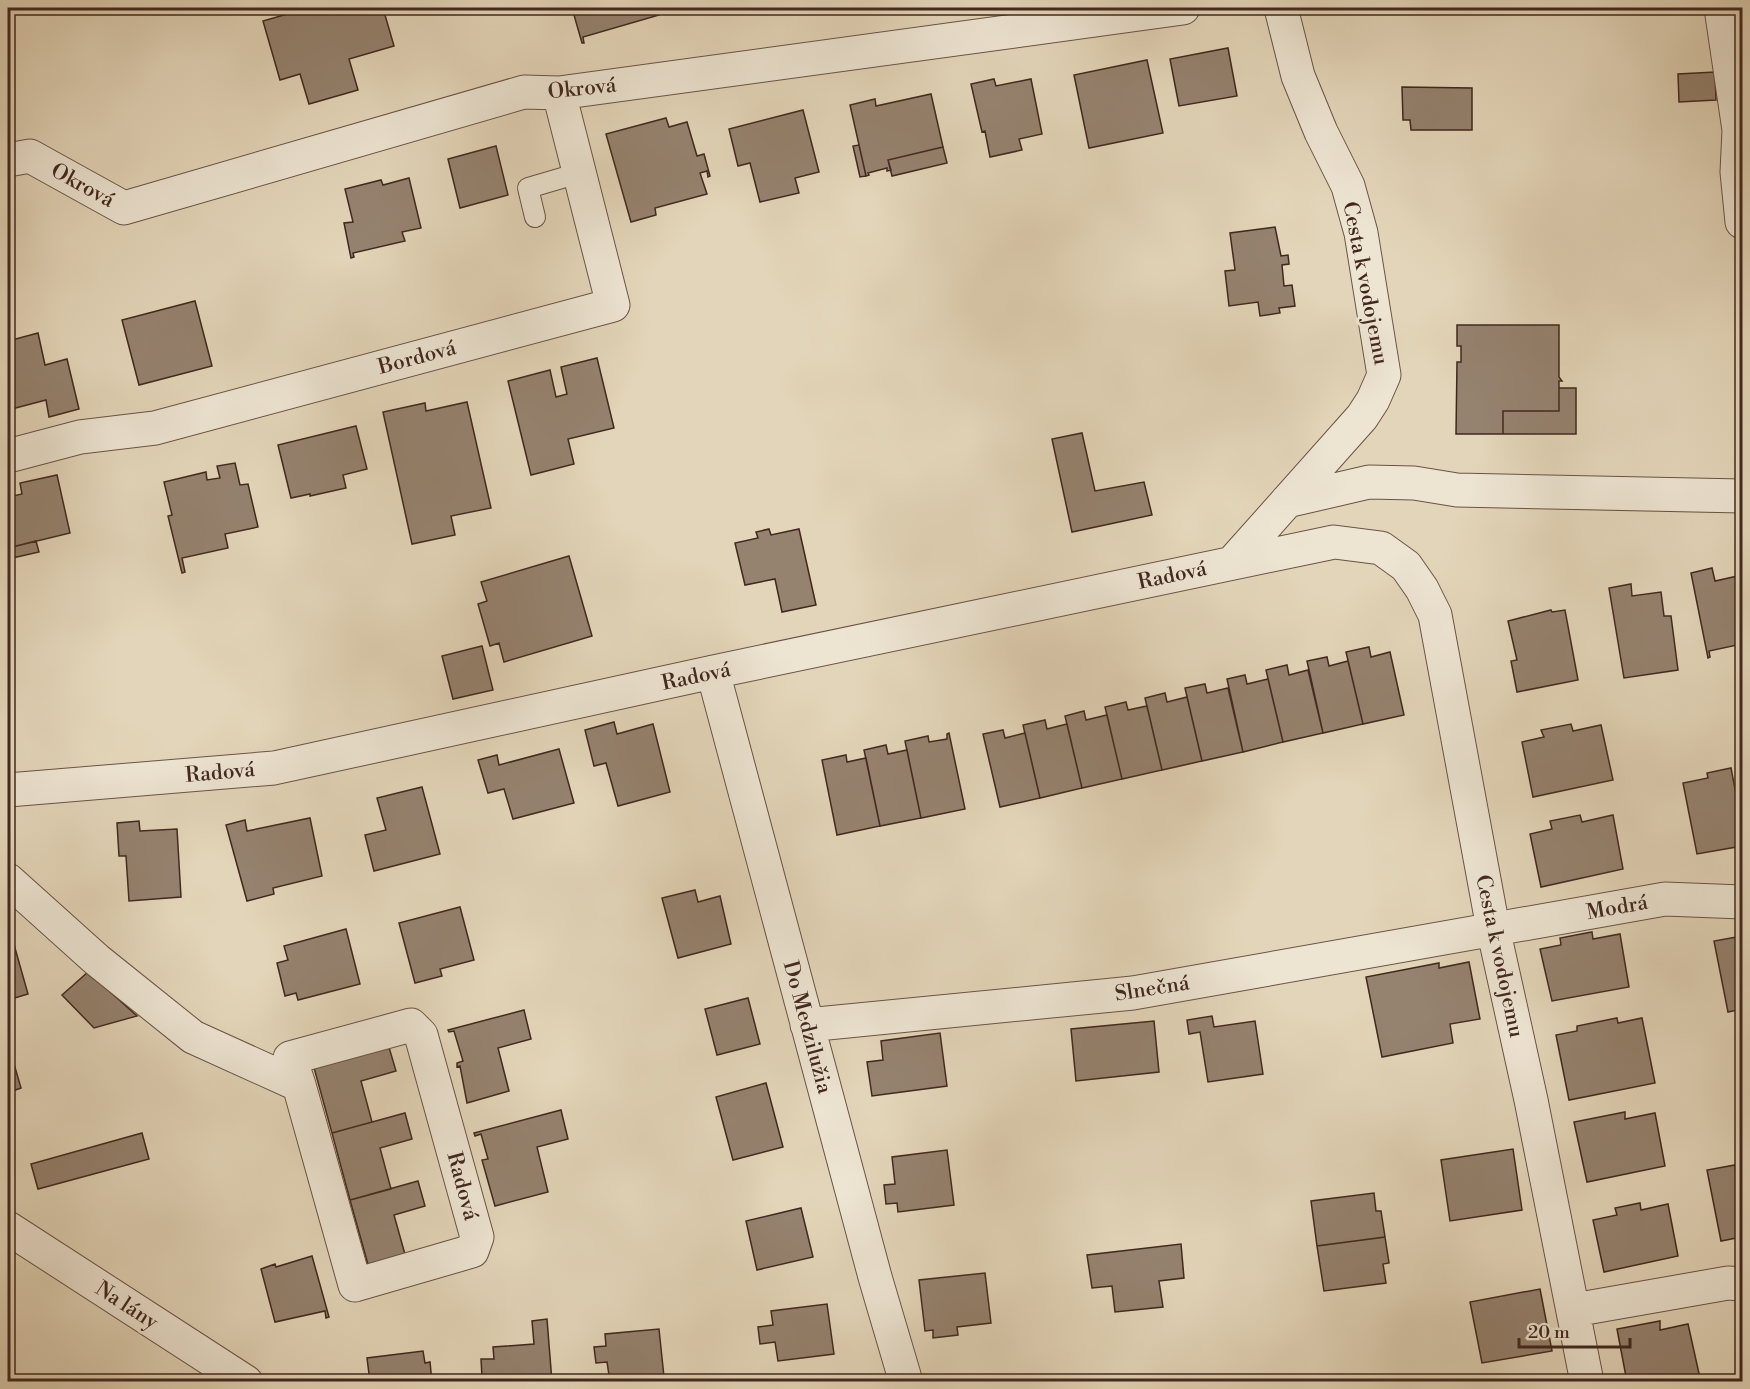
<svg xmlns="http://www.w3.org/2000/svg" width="1750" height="1389" font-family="'Libre Bodoni',serif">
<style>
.building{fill:#95826f;stroke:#41281f;stroke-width:1.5}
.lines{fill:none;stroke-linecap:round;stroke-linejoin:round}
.service-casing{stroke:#6a5346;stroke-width:22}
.minor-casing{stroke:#6a5346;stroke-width:35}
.tertiary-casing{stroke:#6a5346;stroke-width:35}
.service{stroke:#ede4d2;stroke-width:20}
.minor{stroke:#ede4d2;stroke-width:33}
.tertiary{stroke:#ede4d2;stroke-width:33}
.labels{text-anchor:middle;stroke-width:6;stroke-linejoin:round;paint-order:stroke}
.street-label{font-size:21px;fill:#41281f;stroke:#ede4d2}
</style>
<rect width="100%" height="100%" fill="#e3d5b9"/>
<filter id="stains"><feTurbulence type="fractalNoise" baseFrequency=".00333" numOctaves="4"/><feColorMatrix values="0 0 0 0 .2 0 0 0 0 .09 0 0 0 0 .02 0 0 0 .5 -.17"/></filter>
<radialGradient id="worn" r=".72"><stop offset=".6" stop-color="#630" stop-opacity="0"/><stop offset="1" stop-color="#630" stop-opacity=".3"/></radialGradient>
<!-- building -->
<path class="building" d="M 308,8 L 383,8 L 394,46 L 349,59 L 358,90 L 309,104 L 300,74 L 280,80 L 263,21 Z
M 572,8 L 657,8 L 659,15 L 583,37 L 584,43 L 582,43 Z
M 1228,48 L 1237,96 L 1179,106 L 1170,59 Z
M 1147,60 L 1163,133 L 1089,148 L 1074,75 Z
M 1715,72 L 1716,100 L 1679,102 L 1678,74 Z
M 994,79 L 996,86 L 1031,79 L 1042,134 L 1019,139 L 1022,150 L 990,157 L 985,131 L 982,132 L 971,84 Z
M 1402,87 L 1472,88 L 1472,130 L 1411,130 L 1410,120 L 1403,120 Z
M 931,94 L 943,147 L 888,160 L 891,170 L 887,171 L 887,168 L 868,173 L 869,175 L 866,176 L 850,105 L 875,99 L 876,106 Z
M 803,110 L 819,172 L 795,178 L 799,193 L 760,202 L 750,163 L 738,166 L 729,129 Z
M 666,118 L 669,127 L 687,122 L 697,156 L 704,154 L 710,176 L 708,177 L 707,171 L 700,173 L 707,194 L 655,208 L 656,215 L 631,222 L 606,134 Z
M 859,145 L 866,176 L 860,177 L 853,146 Z
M 496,146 L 508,195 L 460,208 L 448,159 Z
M 943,147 L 947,163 L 892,176 L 888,160 Z
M 409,178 L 421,228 L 402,232 L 405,241 L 353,253 L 354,257 L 351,258 L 344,223 L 353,222 L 345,189 L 381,180 L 383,185 Z
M 1275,227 L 1281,256 L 1288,255 L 1289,264 L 1282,265 L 1284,286 L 1292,285 L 1295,306 L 1279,308 L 1280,313 L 1260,316 L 1258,302 L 1229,306 L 1225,271 L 1235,270 L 1230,233 Z
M 195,301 L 212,366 L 139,385 L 122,320 Z
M 1457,325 L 1559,325 L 1559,377 L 1562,381 L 1559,381 L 1559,411 L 1503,411 L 1503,434 L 1456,434 L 1457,362 L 1461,362 L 1461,346 L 1457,346 Z
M 38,333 L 45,365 L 67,359 L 79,409 L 49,417 L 46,400 L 8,410 L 8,341 Z
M 597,358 L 614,428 L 568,439 L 574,464 L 531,475 L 508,381 L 550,370 L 556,397 L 567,394 L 561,367 Z
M 1559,388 L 1576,388 L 1576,434 L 1503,434 L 1503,411 L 1559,411 Z
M 467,402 L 491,508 L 451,516 L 455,535 L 412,544 L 383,412 L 425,403 L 426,411 Z
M 356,426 L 367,469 L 343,475 L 346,488 L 310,496 L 310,494 L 291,498 L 278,445 Z
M 1082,433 L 1095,491 L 1144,482 L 1152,515 L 1072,532 L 1052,439 Z
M 235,463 L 240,485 L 248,484 L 258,527 L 225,534 L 228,548 L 182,558 L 185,572 L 182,573 L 168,516 L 172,515 L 164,482 L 206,472 L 207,480 L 220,478 L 217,466 Z
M 57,475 L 70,533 L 8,548 L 8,497 L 22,494 L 20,483 Z
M 769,529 L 771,535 L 799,529 L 816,605 L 782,612 L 775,579 L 745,585 L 735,543 L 758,538 L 756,532 Z
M 36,541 L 39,552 L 8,559 L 8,548 Z
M 569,556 L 592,636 L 504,662 L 499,643 L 490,646 L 478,604 L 487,601 L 481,582 Z
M 1712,568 L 1715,581 L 1742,575 L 1742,644 L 1709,651 L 1710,657 L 1708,658 L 1691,573 Z
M 1631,584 L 1632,596 L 1661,592 L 1664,616 L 1671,616 L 1678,670 L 1624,678 L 1609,588 Z
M 1551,610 L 1552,612 L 1565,610 L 1578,680 L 1517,692 L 1511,661 L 1517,660 L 1508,621 Z
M 482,646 L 493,690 L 453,699 L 442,656 Z
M 1369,647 L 1371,657 L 1390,652 L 1404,715 L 1363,724 L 1346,652 Z
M 1327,657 L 1329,666 L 1348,661 L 1363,724 L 1323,733 L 1307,661 Z
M 1287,665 L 1289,675 L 1308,670 L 1323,733 L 1283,742 L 1266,670 Z
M 1245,675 L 1247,684 L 1268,679 L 1283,742 L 1243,752 L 1227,679 Z
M 1205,684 L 1207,693 L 1228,688 L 1243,752 L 1202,761 L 1185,688 Z
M 1165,693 L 1167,702 L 1187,697 L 1202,761 L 1162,770 L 1145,698 Z
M 1126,702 L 1128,710 L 1147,706 L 1162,770 L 1122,779 L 1105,707 Z
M 1084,711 L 1086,720 L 1107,715 L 1122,779 L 1082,788 L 1065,716 Z
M 1045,720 L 1047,729 L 1067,724 L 1082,788 L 1040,798 L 1023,725 Z
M 614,722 L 617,734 L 653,724 L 670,792 L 618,806 L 606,763 L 594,766 L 585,730 Z
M 1571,724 L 1573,731 L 1601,725 L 1613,780 L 1533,797 L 1522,742 L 1544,737 L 1541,730 Z
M 1003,730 L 1005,738 L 1025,733 L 1040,798 L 1000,807 L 983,734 Z
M 949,733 L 965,809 L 921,818 L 905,741 L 928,736 L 929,742 L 947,739 L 947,734 Z
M 886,745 L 888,754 L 907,750 L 921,818 L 880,826 L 864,750 Z
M 559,749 L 574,803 L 513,819 L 504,789 L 488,793 L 478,760 L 497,755 L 499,765 Z
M 846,755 L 847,762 L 866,758 L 880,826 L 837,835 L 822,760 Z
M 1731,768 L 1742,825 L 1742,846 L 1697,854 L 1683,783 L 1708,778 L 1707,773 Z
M 422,787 L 440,854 L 374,871 L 365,835 L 386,830 L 377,798 Z
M 1580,815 L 1582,822 L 1613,815 L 1623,869 L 1541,887 L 1530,834 L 1552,829 L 1550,821 Z
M 310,818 L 322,876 L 273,888 L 274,894 L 247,901 L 226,825 L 245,820 L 247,831 Z
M 139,821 L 140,831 L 177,829 L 181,897 L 129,901 L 126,856 L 119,856 L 117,823 Z
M 695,890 L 698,902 L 720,896 L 731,944 L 678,958 L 662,898 Z
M 460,907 L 474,960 L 440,969 L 442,976 L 415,983 L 399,923 Z
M 346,929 L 360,984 L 298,1000 L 296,993 L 285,996 L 277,963 L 288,960 L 284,946 Z
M 1742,929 L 1742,1009 L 1728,1012 L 1714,941 L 1742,936 Z
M 1592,932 L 1593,939 L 1620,934 L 1629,987 L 1552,1001 L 1540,949 L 1561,945 L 1560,938 Z
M 13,941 L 28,994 L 8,1000 L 8,943 Z
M 1469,962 L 1480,1019 L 1450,1024 L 1453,1043 L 1382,1057 L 1366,977 L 1439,963 L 1439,968 Z
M 88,972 L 137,1016 L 94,1028 L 62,995 Z
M 748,998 L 760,1044 L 717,1055 L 705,1009 Z
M 524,1010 L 531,1039 L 498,1048 L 509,1091 L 467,1103 L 460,1066 L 457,1067 L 457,1063 L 463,1061 L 454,1031 L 449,1032 L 448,1030 Z
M 1212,1016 L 1214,1027 L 1255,1021 L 1263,1074 L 1208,1082 L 1200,1032 L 1189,1034 L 1187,1020 Z
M 1617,1018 L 1618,1023 L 1642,1018 L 1655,1083 L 1569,1100 L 1556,1035 L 1577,1031 L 1577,1026 Z
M 1154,1021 L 1159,1072 L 1076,1081 L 1071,1029 Z
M 940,1033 L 947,1086 L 872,1096 L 867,1062 L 883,1060 L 881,1041 Z
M 388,1044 L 396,1071 L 361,1081 L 372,1122 L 332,1133 L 313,1064 Z
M 12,1057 L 21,1088 L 10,1092 L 14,1108 L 8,1110 L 8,1058 Z
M 766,1083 L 783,1147 L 733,1160 L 716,1097 Z
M 561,1110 L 568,1139 L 537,1147 L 548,1192 L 495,1206 L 482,1160 L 488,1159 L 481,1134 L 475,1136 L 474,1133 Z
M 1625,1112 L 1625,1119 L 1655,1113 L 1665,1166 L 1587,1182 L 1574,1122 Z
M 405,1113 L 412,1139 L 380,1148 L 391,1189 L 350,1200 L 332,1133 Z
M 142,1133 L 149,1159 L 38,1189 L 31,1164 Z
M 1513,1149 L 1522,1210 L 1450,1221 L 1441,1160 Z
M 947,1150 L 954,1205 L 898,1212 L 897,1203 L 886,1204 L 884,1185 L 895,1184 L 892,1157 Z
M 1735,1165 L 1736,1174 L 1742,1172 L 1742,1237 L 1721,1241 L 1707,1170 Z
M 418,1181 L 425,1206 L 394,1215 L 406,1258 L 369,1268 L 350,1200 Z
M 1374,1193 L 1376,1211 L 1381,1211 L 1385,1237 L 1317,1246 L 1311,1201 Z
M 1640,1203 L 1641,1210 L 1668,1204 L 1678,1256 L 1604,1272 L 1593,1220 L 1617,1215 L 1615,1208 Z
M 801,1208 L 813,1257 L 757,1270 L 746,1221 Z
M 1385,1237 L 1389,1263 L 1383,1264 L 1386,1283 L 1324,1291 L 1317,1246 Z
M 1181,1244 L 1184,1278 L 1159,1281 L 1163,1307 L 1115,1312 L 1112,1286 L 1092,1288 L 1087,1255 Z
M 312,1256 L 329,1317 L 326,1318 L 325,1311 L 275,1322 L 261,1269 L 275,1264 L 276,1267 Z
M 985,1273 L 991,1323 L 957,1327 L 958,1335 L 933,1338 L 933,1330 L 925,1331 L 919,1280 Z
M 1540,1289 L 1552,1351 L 1482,1363 L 1470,1302 Z
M 827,1304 L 834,1354 L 778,1361 L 775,1342 L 760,1344 L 758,1327 L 773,1325 L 771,1311 Z
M 547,1319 L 552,1382 L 496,1382 L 496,1376 L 482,1377 L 481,1359 L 494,1359 L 493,1347 L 534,1344 L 532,1321 Z
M 1660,1321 L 1660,1330 L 1688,1324 L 1700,1378 L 1684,1382 L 1627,1382 L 1617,1329 Z
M 659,1329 L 664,1377 L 610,1382 L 607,1362 L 596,1363 L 594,1347 L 606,1346 L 605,1334 Z
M 423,1351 L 425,1363 L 430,1362 L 432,1382 L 370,1382 L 367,1358 Z"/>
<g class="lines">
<!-- service casing -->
<g class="service-casing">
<path id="service" d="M 535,217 L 528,188 L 579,173"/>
</g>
<!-- minor casing -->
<g class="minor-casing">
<path id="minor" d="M 1721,8 L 1739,130 L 1737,172 L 1742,222
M 8,160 L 30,156 L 124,208 L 524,92 L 559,93 L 1183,8
M 8,456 L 80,437 L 155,428 L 613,305 L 559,93
M 1287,501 L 1369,482 L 1414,483 L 1457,490 L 1742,496
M 1232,563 L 1362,417 L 1373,400 L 1384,375 L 1361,233 L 1348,186 L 1321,132 L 1298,76 L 1281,8
M 713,672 L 875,1277 L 906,1382
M 8,790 L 274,768 L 713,672 L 1334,542 L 1381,548 L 1406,566 L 1422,589 L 1435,615 L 1493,928 L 1531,1100 L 1587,1382
M 8,880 L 97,960 L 193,1037 L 299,1085 L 355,1285 L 472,1251 L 477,1237 L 421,1035 L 411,1025 L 290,1058 L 299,1085
M 807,1025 L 1133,993 L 1665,899 L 1742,902
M 1574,1310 L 1728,1283 L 1742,1284"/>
</g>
<!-- tertiary casing -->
<g class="tertiary-casing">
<path id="tertiary" d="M 8,1228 L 246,1382"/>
</g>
<!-- service -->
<use href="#service" class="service"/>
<!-- minor -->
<use href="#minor" class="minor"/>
<!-- tertiary -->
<use href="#tertiary" class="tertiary"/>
</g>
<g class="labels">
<!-- street labels -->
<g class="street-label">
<text transform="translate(582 88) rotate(-6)" y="7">Okrová</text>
<text transform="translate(83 185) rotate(29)" y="7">Okrová</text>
<text transform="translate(1366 283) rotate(79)" y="7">Cesta k vodojemu</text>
<text transform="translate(417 357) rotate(-15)" y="7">Bordová</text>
<text transform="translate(1172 575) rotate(-12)" y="7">Radová</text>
<text transform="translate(696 676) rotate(-12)" y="7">Radová</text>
<text transform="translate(220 772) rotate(-5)" y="7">Radová</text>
<text transform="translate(1617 907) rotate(-10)" y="7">Modrá</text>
<text transform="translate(1500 956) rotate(78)" y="7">Cesta k vodojemu</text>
<text transform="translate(1152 988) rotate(-9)" y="7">Slnečná</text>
<text transform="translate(808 1027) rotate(75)" y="7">Do Medzilužia</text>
<text transform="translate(463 1186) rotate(75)" y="7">Radová</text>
<text transform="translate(127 1305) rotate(33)" y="7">Na lány</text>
</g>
</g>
<!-- margin -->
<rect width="1750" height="1389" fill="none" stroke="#e3d5b9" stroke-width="30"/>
<rect x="9" y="9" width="1732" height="1371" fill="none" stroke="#41281f" stroke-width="3"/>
<rect x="15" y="15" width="1720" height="1359" fill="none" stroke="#41281f" stroke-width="1.5"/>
<!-- scale -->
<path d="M1519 1338v9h111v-9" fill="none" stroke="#41281f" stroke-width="3"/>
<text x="1528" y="1338" font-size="18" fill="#41281f" stroke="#ede4d2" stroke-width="4.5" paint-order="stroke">20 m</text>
<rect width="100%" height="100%" filter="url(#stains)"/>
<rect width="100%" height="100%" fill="url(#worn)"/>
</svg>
